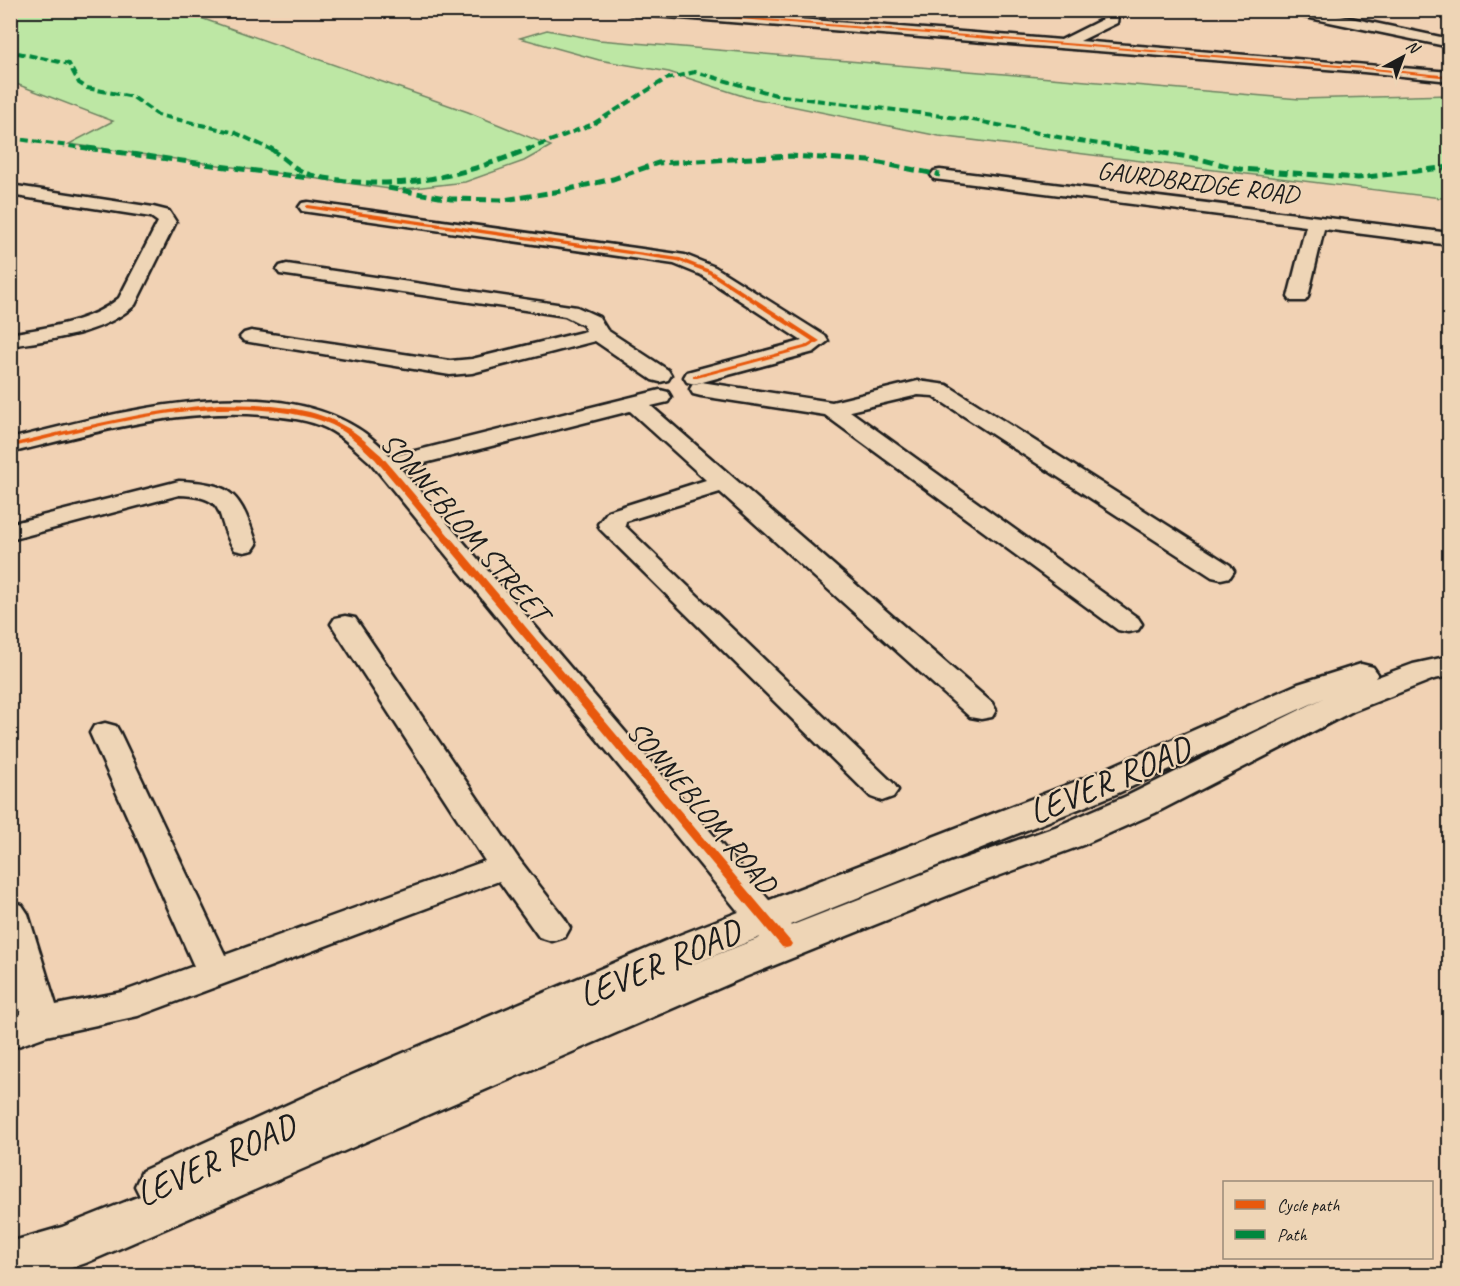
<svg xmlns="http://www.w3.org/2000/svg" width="1460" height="1286" font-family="Caveat,sans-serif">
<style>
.green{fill:#bde7a4;stroke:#6c8260;stroke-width:1.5}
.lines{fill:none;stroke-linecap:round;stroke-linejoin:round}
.street-casing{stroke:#1c1c1c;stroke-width:5}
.secondary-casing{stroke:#1c1c1c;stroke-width:5}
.street{fill:#eed5b6;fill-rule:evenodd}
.secondary{fill:#eed5b6;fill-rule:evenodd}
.quiet-far1{stroke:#00873e;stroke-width:4;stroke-dasharray:8 4;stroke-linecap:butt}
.quiet{stroke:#00873e;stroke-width:5;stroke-dasharray:10 5;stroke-linecap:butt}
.cycleway-casing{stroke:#eed5b6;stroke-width:4}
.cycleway{fill:#e8590c;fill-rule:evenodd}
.labels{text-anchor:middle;stroke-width:4.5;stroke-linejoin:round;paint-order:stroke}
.far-street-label{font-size:26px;fill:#1c1c1c;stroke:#eed5b6}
.street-label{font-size:30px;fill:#1c1c1c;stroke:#eed5b6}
.near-street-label{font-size:36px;fill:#1c1c1c;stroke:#eed5b6}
</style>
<rect width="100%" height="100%" fill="#f1d2b4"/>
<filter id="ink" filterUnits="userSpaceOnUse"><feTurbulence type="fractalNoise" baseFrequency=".0167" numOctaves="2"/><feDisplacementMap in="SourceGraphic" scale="12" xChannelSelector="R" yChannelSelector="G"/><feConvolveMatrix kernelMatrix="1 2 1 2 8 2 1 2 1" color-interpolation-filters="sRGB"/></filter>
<g filter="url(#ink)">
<!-- green -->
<path class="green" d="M 10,11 L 181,11 L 468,112 L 551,146 L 524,161 L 465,182 L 397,190 L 69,144 L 113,121 L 11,82 Z
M 547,30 L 599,40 L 1300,99 L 1449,95 L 1449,199 L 939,136 L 746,97 L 669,72 L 599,60 L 520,38 Z"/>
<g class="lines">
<!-- street casing -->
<g class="street-casing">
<path id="street" d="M 624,10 L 687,10 L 1061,40 L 1105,18 L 1089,10 L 1109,10 L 1118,16 L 1117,23 L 1080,41 L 1450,72 L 1450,81 L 1364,72 L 630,14 Z
M 1285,10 L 1313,10 L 1450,39 L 1450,47 L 1291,14 Z
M 940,170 L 1450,233 L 1450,245 L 1324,229 L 1308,297 L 1305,301 L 1291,301 L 1288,297 L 1306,226 L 934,179 L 931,175 L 934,171 Z
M 10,185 L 153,207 L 169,211 L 176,222 L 135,305 C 101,335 53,339 10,346 L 10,334 C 48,327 89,323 119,298 L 158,222 L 151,217 L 10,195 Z
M 308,202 L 685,255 L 715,267 L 825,336 L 828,341 L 814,352 L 695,384 L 687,382 L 684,377 L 687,372 L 802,341 L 701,275 L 674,264 L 302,211 L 299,207 L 302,203 Z
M 287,264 L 577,307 L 599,317 L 607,330 L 668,370 L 671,375 L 668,380 L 660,382 L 652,380 L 595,341 L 472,373 L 450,375 L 244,341 L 240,337 L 244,333 L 251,331 L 450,361 L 472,359 L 586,331 L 583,325 L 565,316 L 280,274 L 277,270 L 280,266 Z
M 918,381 L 947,385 L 1230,565 L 1234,571 L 1230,577 L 1221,579 L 1212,577 L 933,396 L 918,395 L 850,411 L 1138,618 L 1142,624 L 1138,630 L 1128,632 L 1118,630 L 825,415 L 701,396 L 693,394 L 690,389 L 693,384 L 701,382 L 832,402 Z
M 660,390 L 668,392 L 671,397 L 668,402 L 651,406 L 992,703 L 996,710 L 992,717 L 981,719 L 970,717 L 720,492 L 626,521 L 625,526 L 893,783 L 898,790 L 893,797 L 882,801 L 871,797 L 600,529 L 598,524 L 608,511 L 706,480 L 630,411 L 401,469 L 791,926 L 796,935 L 791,944 L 778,948 L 765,944 L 370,462 C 356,450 343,436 326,428 C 309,420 291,418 273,416 C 184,406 96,432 10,453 L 10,439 C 120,412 305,357 391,457 Z
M 179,481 C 234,483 240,495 257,544 L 253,550 L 244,552 L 235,550 C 212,517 233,497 179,495 L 10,540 L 10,524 Z
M 345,616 L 355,618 L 518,858 L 565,919 L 570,928 L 565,937 L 552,941 L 539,937 L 499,881 L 138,1016 L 46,1036 L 10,1049 L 10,1018 L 21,1014 L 10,977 L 10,902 L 22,905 L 28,914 L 56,1005 L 122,992 L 194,966 L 90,733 L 94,726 L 105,723 L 116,726 L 120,733 L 225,955 L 485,861 L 331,624 L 335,618 Z"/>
</g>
<!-- secondary casing -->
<g class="secondary-casing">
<path id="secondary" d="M 1450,656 L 1450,676 L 1434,679 L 1353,711 L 1155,813 L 1083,845 L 979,883 L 745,977 L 86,1263 L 48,1276 L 10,1276 L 10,1242 L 62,1227 L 140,1196 L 135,1186 L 142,1171 L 352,1075 L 677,936 L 1090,776 L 1298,684 L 1361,664 L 1373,667 L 1378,674 L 1375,678 L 1413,664 ZM 1324,698 L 1129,795 L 1055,827 L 951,863 L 683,968 L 1116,794 Z"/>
</g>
<!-- street -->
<use href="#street" class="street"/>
<!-- secondary -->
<use href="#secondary" class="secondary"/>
<!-- quiet-far1 -->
<path class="quiet-far1" d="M 10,44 L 17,48 L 18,53 L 69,64 L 79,83 L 87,88 L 133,97 L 158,115 L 236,133 L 272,150
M 10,138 L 98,150
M 527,150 L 593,124 L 666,79 L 695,72 L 776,95 L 973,120 L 1073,140 L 1140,150"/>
<!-- quiet -->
<path class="quiet" d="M 87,148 L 308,178
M 270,148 C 280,155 289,164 299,170 C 311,177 326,178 339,180 C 409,190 467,174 531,148
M 1130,148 L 1195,158 L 1240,169 L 1358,178 L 1450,167
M 388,188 L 451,199 L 504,200 L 561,191 L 613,179 L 658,163 L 791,156 L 870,161 L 940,175"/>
<!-- cycleway casing -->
<g class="cycleway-casing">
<path id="cycleway" d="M 652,10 L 1364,67 L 1450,76 L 1450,78 L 1364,69 L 628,10 Z
M 308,205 L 680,258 L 710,270 L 820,341 L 808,348 L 697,378 L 693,378 L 693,376 L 804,346 L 812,341 L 706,272 L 677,261 L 306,208 L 306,206 Z
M 219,404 C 260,405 308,404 344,426 C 358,433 369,445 381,455 L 790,941 L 792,944 L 790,947 L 786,948 L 782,947 L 375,459 C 362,447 349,433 332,425 C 314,417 295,414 275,411 C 185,401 97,427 10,448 L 10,444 C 80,427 148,410 219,404 Z"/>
</g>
<!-- cycleway -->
<use href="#cycleway" class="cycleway"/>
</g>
</g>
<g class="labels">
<!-- far-street labels -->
<g class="far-street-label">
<text transform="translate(1198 182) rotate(7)" y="9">GAURDBRIDGE ROAD</text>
</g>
<!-- street labels -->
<g class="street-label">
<text transform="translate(465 527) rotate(49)" y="10">SONNEBLOM STREET</text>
<text transform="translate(702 807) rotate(50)" y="10">SONNEBLOM ROAD</text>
</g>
<!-- near-street labels -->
<g class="near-street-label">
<text transform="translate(1109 779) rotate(-23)" y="13">LEVER ROAD</text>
<text transform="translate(659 962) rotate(-23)" y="13">LEVER ROAD</text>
<text transform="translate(215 1159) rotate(-25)" y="13">LEVER ROAD</text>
</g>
</g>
<!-- margin -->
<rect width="1460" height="1286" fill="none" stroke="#eed5b6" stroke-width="36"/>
<rect x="18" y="18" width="1424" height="1250" fill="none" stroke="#1c1c1c" stroke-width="2" filter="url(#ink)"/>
<!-- legend -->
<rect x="1223" y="1181" width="210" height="78" fill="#eed5b6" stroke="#9a8b78" stroke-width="1.5"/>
<rect x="1235" y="1200" width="30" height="9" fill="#e8590c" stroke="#9a8b78" stroke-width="1.5"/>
<text x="1277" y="1211" font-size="18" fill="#1c1c1c">Cycle path</text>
<rect x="1235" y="1230" width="30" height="9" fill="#00873e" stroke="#9a8b78" stroke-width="1.5"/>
<text x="1277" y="1241" font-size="18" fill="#1c1c1c">Path</text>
<!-- north arrow -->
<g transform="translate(1403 57) rotate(41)" stroke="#eed5b6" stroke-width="4.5" paint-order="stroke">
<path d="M0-4.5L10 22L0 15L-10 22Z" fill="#1c1c1c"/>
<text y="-9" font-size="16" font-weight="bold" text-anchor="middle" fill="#1c1c1c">N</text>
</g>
</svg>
